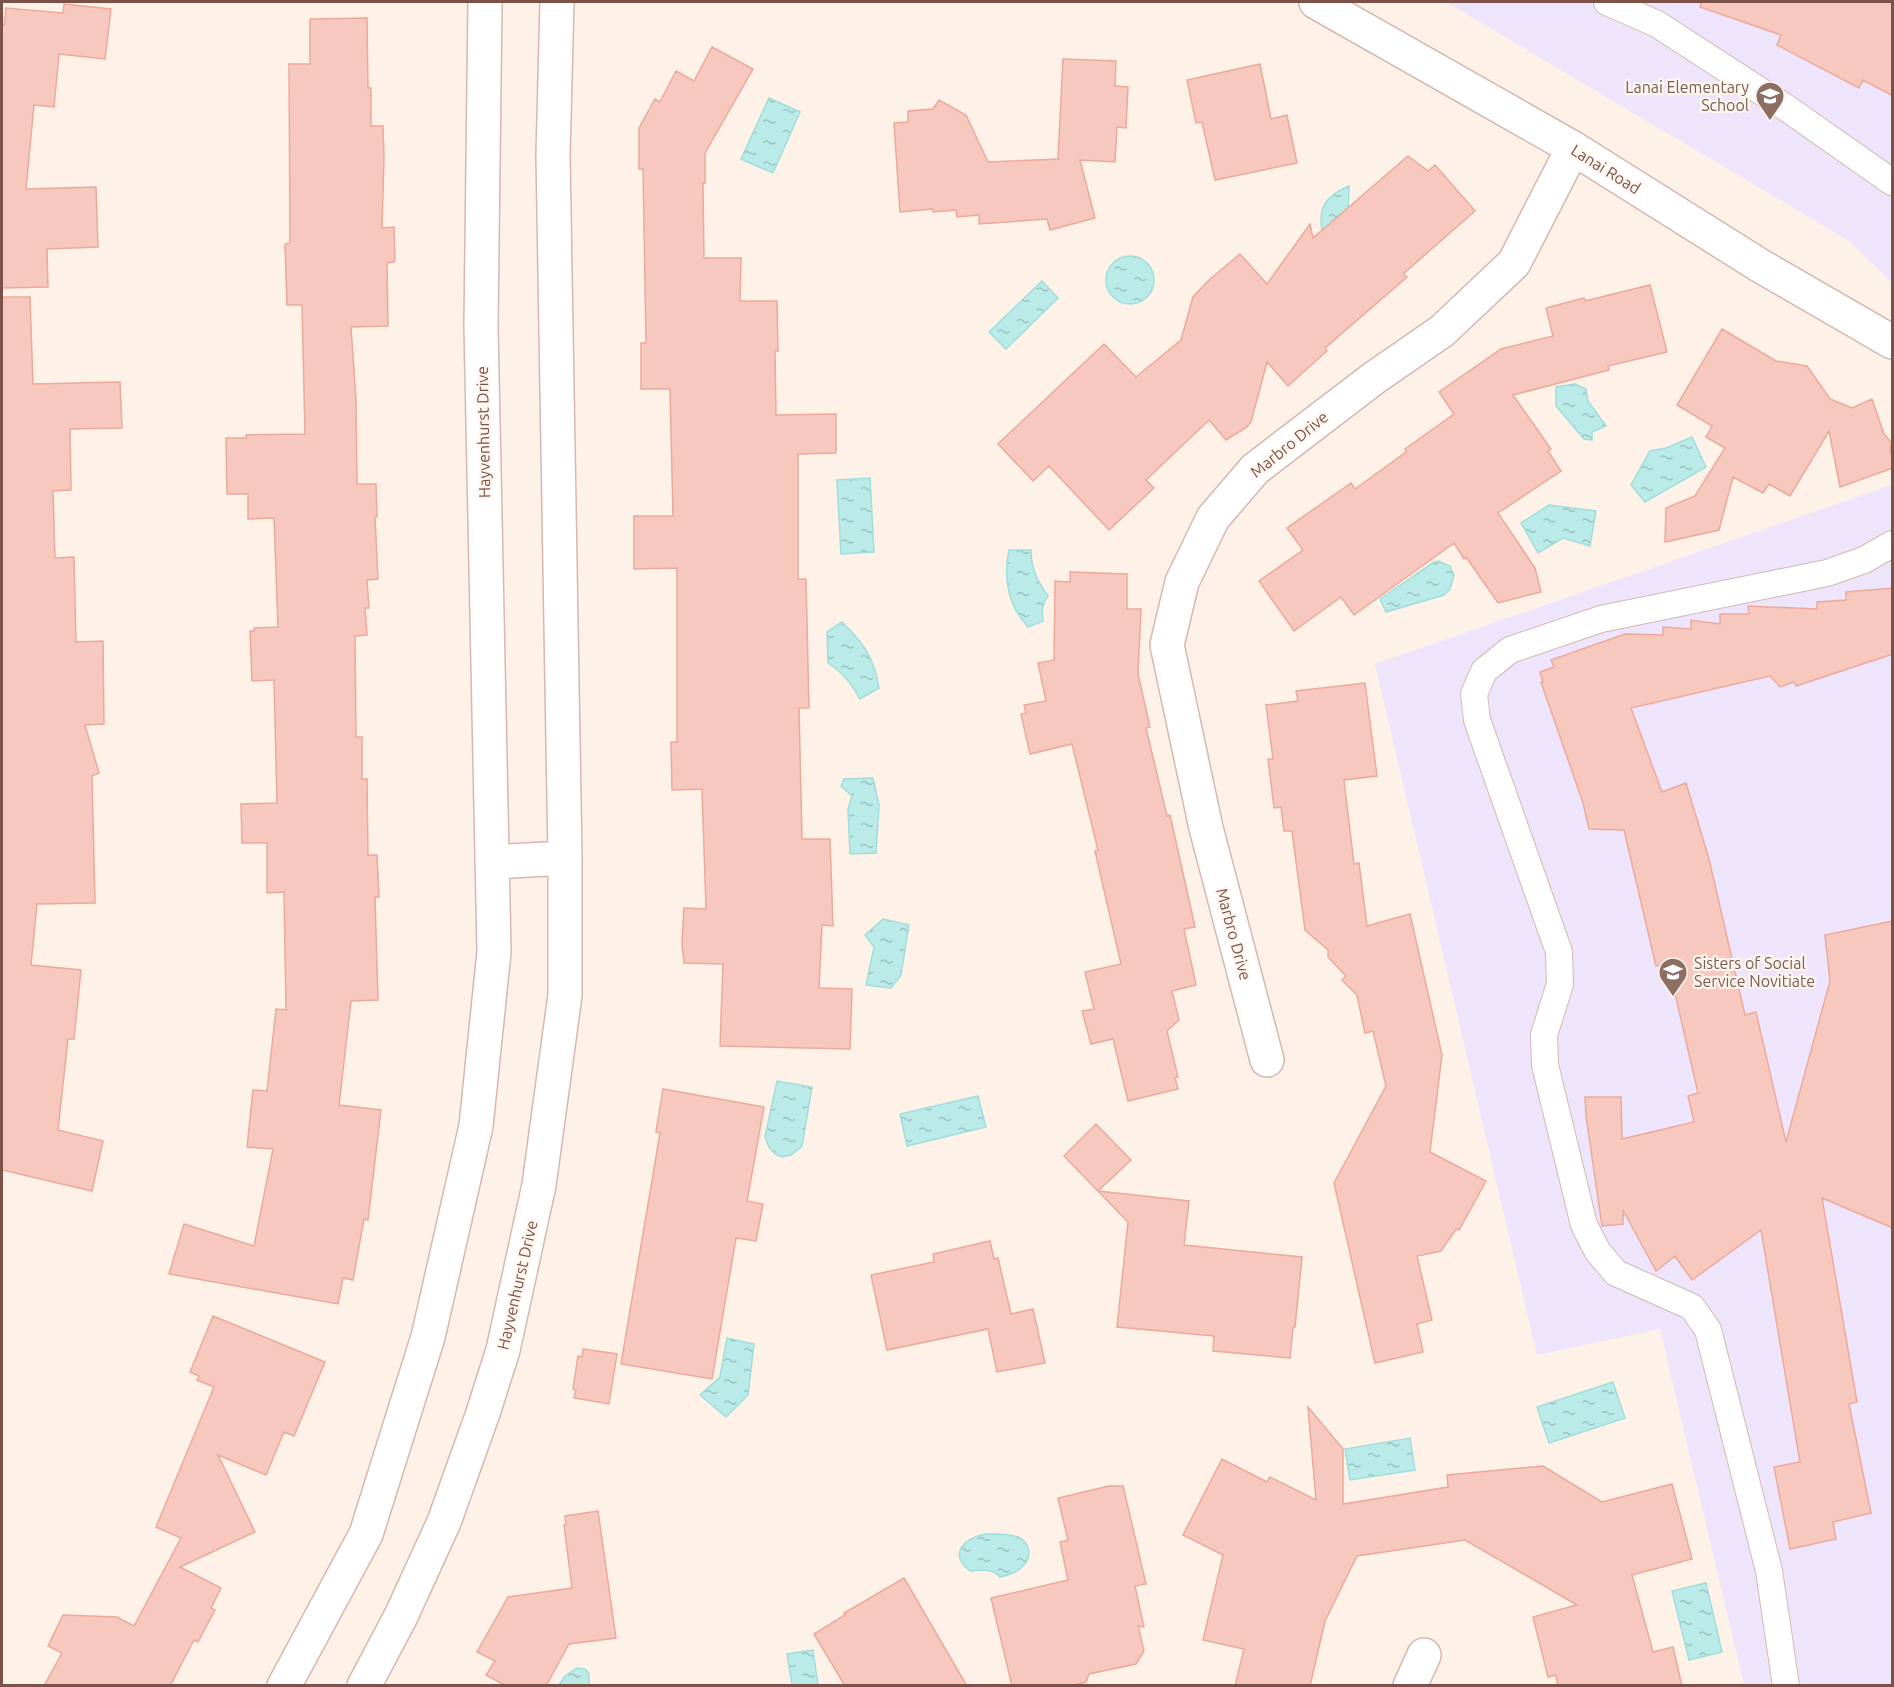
<svg xmlns="http://www.w3.org/2000/svg" width="1894" height="1687" font-family="Ubuntu,sans-serif">
<style>
.education{fill:#eee4fb}
.water{fill:url(#water-ripples);stroke:#9fdedb;stroke-width:1.5}
.building{fill:#f7c8bd;stroke:#ebaa9b;stroke-width:1.5}
.lines{fill:none;stroke-linecap:round;stroke-linejoin:round}
.lane-casing{stroke:#d5b8af;stroke-width:28}
.street-casing{stroke:#d5b8af;stroke-width:36}
.lane{stroke:#fff;stroke-width:26}
.street{stroke:#fff;stroke-width:33}
.labels{text-anchor:middle;stroke-width:4.5;stroke-linejoin:round;paint-order:stroke}
.education-label{font-size:16px;fill:#785e54;stroke:#fff6f0;text-anchor:end}
.street-label{font-size:16px;fill:#7c5148;stroke:#fff6f0}
</style>
<defs>
<pattern id="water-ripples" width="26" height="14" patternUnits="userSpaceOnUse" patternTransform="scale(1.5)"><rect width="26" height="14" fill="#baebe8"/><path d="M2 4q2-2 4 0t4 0M15 11q2-2 4 0t4 0" fill="none" stroke="#9cc1be"/></pattern>
</defs>
<rect width="100%" height="100%" fill="#fef1e8"/>
<!-- education -->
<path class="education" d="M 1446,2 L 1892,2 L 1892,283 L 1849,241 Z
M 1892,485 L 1892,1685 L 1744,1685 L 1660,1329 L 1537,1355 L 1375,664 Z"/>
<!-- water -->
<path class="water" d="M 769,98 L 800,112 L 773,173 L 741,159 Z
M 1349,186 L 1348,213 L 1323,236 C 1317,208 1324,197 1349,186 Z
M1106 280a24 24 0 1 1 48 0a24 24 0 1 1-48 0Z
M 1042,281 L 1058,298 L 1006,349 L 989,332 Z
M 1575,384 L 1586,389 L 1588,401 L 1606,426 L 1592,432 L 1592,440 L 1584,439 L 1556,406 L 1556,387 Z
M 1692,437 L 1706,467 L 1645,502 L 1631,485 L 1650,451 L 1666,448 Z
M 870,478 L 874,552 L 841,554 L 837,480 Z
M 1549,505 L 1596,511 L 1590,546 L 1563,538 L 1538,553 L 1521,523 Z
M 1009,550 L 1031,550 C 1031,568 1037,581 1048,596 C 1042,604 1041,611 1043,621 L 1028,627 C 1008,606 1003,577 1009,550 Z
M 1438,561 L 1450,566 L 1454,575 L 1450,589 L 1444,595 L 1386,612 L 1380,599 L 1434,562 Z
M 842,622 C 864,643 874,658 879,688 L 860,699 C 851,683 843,673 828,663 L 827,632 Z
M 873,778 L 879,805 L 876,853 L 850,854 L 848,809 L 852,796 L 841,786 L 844,779 Z
M 883,919 L 909,925 L 901,975 L 891,988 L 866,985 L 874,947 L 865,935 Z
M 777,1081 L 812,1087 L 802,1146 L 791,1155 L 782,1157 L 775,1154 L 769,1147 L 765,1137 Z
M 978,1096 L 986,1127 L 907,1146 L 900,1114 Z
M 727,1338 L 754,1344 L 748,1395 L 726,1417 L 700,1395 L 720,1377 Z
M 1613,1382 L 1625,1418 L 1549,1443 L 1537,1407 Z
M 1410,1438 L 1415,1470 L 1350,1480 L 1345,1449 Z
M 985,1534 C 996,1534 1008,1533 1018,1537 C 1031,1543 1032,1558 1022,1567 C 1016,1573 1008,1575 1000,1577 C 992,1568 981,1570 970,1571 C 948,1553 964,1539 985,1534 Z
M 1706,1583 L 1722,1652 L 1689,1660 L 1672,1591 Z
M 813,1650 L 818,1685 L 792,1685 L 787,1654 Z
M 577,1668 L 585,1669 L 589,1674 L 589,1685 L 559,1685 L 565,1676 Z"/>
<!-- building -->
<path class="building" d="M 1701,2 L 1893,2 L 1893,96 L 1863,80 L 1859,88 L 1777,45 L 1781,35 L 1700,7 Z
M 64,4 L 111,9 L 105,59 L 59,54 L 54,107 L 34,105 L 26,189 L 96,187 L 98,247 L 47,249 L 48,287 L 2,288 L 2,25 L 4,25 L 6,8 L 63,13 Z
M 367,18 L 368,88 L 371,88 L 371,126 L 383,126 L 384,157 L 382,228 L 394,227 L 395,258 L 394,262 L 387,263 L 388,326 L 351,327 L 356,400 L 357,484 L 376,484 L 377,517 L 375,517 L 378,579 L 367,580 L 369,608 L 365,608 L 367,635 L 355,636 L 356,737 L 362,737 L 362,779 L 367,779 L 368,855 L 377,855 L 379,897 L 375,897 L 378,1000 L 351,1001 L 339,1105 L 381,1110 L 368,1220 L 364,1219 L 353,1280 L 343,1278 L 338,1304 L 169,1274 L 184,1224 L 254,1246 L 273,1149 L 247,1147 L 253,1090 L 267,1091 L 276,1009 L 286,1010 L 284,892 L 267,893 L 267,843 L 242,843 L 241,804 L 277,803 L 274,680 L 252,681 L 250,631 L 254,631 L 254,628 L 278,627 L 274,518 L 248,519 L 248,494 L 227,494 L 226,438 L 246,438 L 246,435 L 305,434 L 302,305 L 287,305 L 285,244 L 290,243 L 289,64 L 310,64 L 310,19 Z
M 712,47 L 753,69 L 705,153 L 705,183 L 703,183 L 704,258 L 741,258 L 740,301 L 777,301 L 778,351 L 775,351 L 776,415 L 836,414 L 836,453 L 798,454 L 798,579 L 806,579 L 809,708 L 799,708 L 802,839 L 830,839 L 833,926 L 822,925 L 819,988 L 852,989 L 850,1049 L 720,1046 L 723,964 L 684,963 L 682,944 L 684,908 L 706,909 L 702,789 L 672,790 L 671,742 L 677,742 L 677,568 L 634,569 L 634,516 L 673,516 L 670,389 L 641,389 L 641,343 L 646,343 L 643,169 L 639,169 L 639,128 L 655,99 L 660,102 L 676,71 L 694,81 Z
M 1063,59 L 1116,61 L 1115,86 L 1128,87 L 1126,128 L 1117,127 L 1115,162 L 1080,160 L 1095,218 L 1050,230 L 1047,219 L 979,224 L 979,215 L 957,217 L 956,210 L 933,212 L 933,209 L 900,212 L 894,123 L 908,122 L 908,111 L 933,109 L 939,100 L 966,115 L 988,162 L 1060,159 L 1058,159 Z
M 1260,64 L 1271,119 L 1287,115 L 1297,163 L 1215,180 L 1202,122 L 1196,123 L 1187,80 Z
M 1408,156 L 1428,171 L 1435,165 L 1475,211 L 1403,274 L 1407,277 L 1325,348 L 1327,351 L 1288,386 L 1267,362 L 1251,422 L 1247,427 L 1226,440 L 1209,420 L 1146,480 L 1154,488 L 1109,530 L 1049,466 L 1033,481 L 998,444 L 1104,344 L 1136,377 L 1181,340 L 1193,297 L 1209,280 L 1240,254 L 1267,284 L 1310,224 L 1313,238 Z
M 1650,285 L 1667,352 L 1608,366 L 1609,370 L 1513,395 L 1551,449 L 1548,451 L 1561,471 L 1498,513 L 1535,568 L 1541,592 L 1498,603 L 1466,557 L 1464,559 L 1454,543 L 1354,615 L 1341,597 L 1294,631 L 1259,581 L 1303,550 L 1287,528 L 1351,483 L 1355,489 L 1406,452 L 1405,449 L 1454,414 L 1439,392 L 1501,349 L 1553,336 L 1546,308 L 1584,298 L 1585,301 Z
M 2,297 L 30,297 L 33,384 L 120,382 L 122,428 L 70,429 L 71,490 L 53,491 L 55,558 L 74,557 L 76,642 L 103,641 L 104,724 L 85,725 L 99,773 L 92,776 L 95,903 L 37,904 L 31,965 L 81,970 L 74,1039 L 68,1039 L 58,1130 L 103,1141 L 92,1191 L 2,1170 Z
M 1722,329 L 1776,361 L 1807,366 L 1830,399 L 1852,408 L 1872,399 L 1884,434 L 1891,442 L 1890,452 L 1893,459 L 1893,468 L 1840,487 L 1829,431 L 1790,496 L 1769,484 L 1763,493 L 1733,477 L 1719,530 L 1665,542 L 1666,508 L 1695,496 L 1725,448 L 1706,437 L 1712,426 L 1677,405 Z
M 1070,572 L 1127,574 L 1127,609 L 1141,609 L 1138,674 L 1150,727 L 1146,728 L 1167,816 L 1170,815 L 1195,927 L 1184,929 L 1196,985 L 1172,991 L 1179,1020 L 1167,1031 L 1178,1077 L 1175,1078 L 1178,1089 L 1128,1101 L 1113,1039 L 1091,1044 L 1082,1011 L 1094,1009 L 1085,972 L 1121,964 L 1095,851 L 1098,850 L 1072,744 L 1030,754 L 1021,714 L 1026,713 L 1024,705 L 1046,701 L 1038,663 L 1054,660 L 1055,581 L 1070,582 Z
M 1893,588 L 1893,654 L 1796,686 L 1794,682 L 1780,687 L 1770,676 L 1631,708 L 1662,792 L 1686,783 L 1709,859 L 1745,1015 L 1756,1012 L 1786,1142 L 1830,981 L 1825,935 L 1893,921 L 1893,1228 L 1822,1198 L 1857,1402 L 1849,1404 L 1871,1513 L 1833,1522 L 1836,1539 L 1790,1549 L 1774,1467 L 1800,1462 L 1761,1230 L 1692,1280 L 1675,1256 L 1656,1271 L 1623,1210 L 1623,1224 L 1602,1226 L 1586,1116 L 1585,1097 L 1621,1097 L 1622,1139 L 1694,1122 L 1688,1096 L 1698,1093 L 1670,972 L 1662,974 L 1660,965 L 1656,966 L 1624,830 L 1589,829 L 1583,803 L 1541,682 L 1543,682 L 1540,672 L 1554,667 L 1551,660 L 1625,634 L 1663,635 L 1663,627 L 1691,629 L 1691,620 L 1720,624 L 1720,614 L 1749,614 L 1748,606 L 1817,609 L 1817,602 L 1846,600 L 1846,592 Z
M 1365,683 L 1377,776 L 1344,780 L 1354,864 L 1359,863 L 1367,926 L 1410,914 L 1442,1055 L 1430,1152 L 1486,1181 L 1459,1230 L 1456,1229 L 1441,1251 L 1417,1256 L 1432,1320 L 1417,1324 L 1423,1352 L 1375,1363 L 1334,1183 L 1386,1086 L 1373,1031 L 1365,1033 L 1357,995 L 1342,980 L 1346,976 L 1328,957 L 1328,950 L 1305,930 L 1292,831 L 1284,831 L 1281,807 L 1274,808 L 1268,759 L 1273,759 L 1266,705 L 1298,701 L 1296,691 Z
M 663,1089 L 764,1107 L 747,1201 L 763,1204 L 756,1241 L 736,1238 L 712,1379 L 621,1364 L 660,1133 L 656,1132 Z
M 1096,1124 L 1131,1160 L 1098,1191 L 1189,1201 L 1184,1245 L 1302,1257 L 1295,1327 L 1293,1327 L 1290,1358 L 1213,1351 L 1214,1336 L 1117,1327 L 1128,1222 L 1064,1156 Z
M 990,1241 L 994,1259 L 998,1258 L 1011,1314 L 1033,1309 L 1045,1363 L 997,1372 L 988,1329 L 887,1350 L 871,1275 L 934,1262 L 933,1254 Z
M 213,1316 L 325,1362 L 294,1436 L 284,1432 L 266,1475 L 218,1455 L 255,1532 L 180,1567 L 221,1588 L 211,1608 L 215,1610 L 198,1642 L 194,1640 L 170,1686 L 44,1686 L 62,1653 L 48,1646 L 63,1615 L 117,1617 L 134,1626 L 181,1538 L 156,1527 L 214,1387 L 197,1380 L 199,1376 L 190,1372 Z
M 583,1349 L 617,1354 L 609,1404 L 574,1398 L 576,1390 L 573,1389 L 578,1356 L 582,1357 Z
M 1308,1407 L 1343,1449 L 1343,1504 L 1448,1487 L 1447,1475 L 1543,1466 L 1602,1502 L 1672,1484 L 1692,1559 L 1632,1575 L 1653,1652 L 1673,1647 L 1682,1686 L 1558,1686 L 1556,1675 L 1548,1677 L 1533,1617 L 1577,1605 L 1465,1540 L 1357,1556 L 1325,1621 L 1310,1686 L 1235,1686 L 1244,1649 L 1203,1640 L 1223,1555 L 1183,1535 L 1222,1459 L 1267,1482 L 1270,1477 L 1316,1500 Z
M 1109,1486 L 1123,1486 L 1146,1584 L 1135,1586 L 1144,1627 L 1138,1626 L 1144,1651 L 1136,1664 L 1089,1674 L 1086,1682 L 1070,1686 L 1012,1686 L 991,1598 L 1068,1580 L 1060,1542 L 1068,1540 L 1058,1498 Z
M 598,1511 L 616,1638 L 569,1644 L 546,1686 L 506,1686 L 486,1675 L 495,1661 L 477,1652 L 508,1597 L 572,1588 L 564,1525 L 566,1525 L 565,1516 Z
M 904,1578 L 967,1686 L 845,1686 L 814,1634 L 845,1615 L 844,1613 Z"/>
<g class="lines">
<!-- lane casing -->
<g class="lane-casing">
<path id="lane" d="M 1607,2 L 1657,24 L 1785,107 L 1892,182
M 1786,1686 L 1769,1571 L 1708,1330 L 1692,1307 L 1616,1273 L 1598,1252 L 1584,1225 L 1545,1065 L 1544,1035 L 1560,984 L 1559,952 L 1477,720 L 1474,694 L 1484,671 L 1510,650 L 1601,619 L 1827,573 L 1864,560 L 1892,544"/>
</g>
<!-- street casing -->
<g class="street-casing">
<path id="street" d="M 1316,2 L 1573,148 L 1759,265 L 1892,342
M 492,862 L 565,858
M 1267,1060 L 1206,828 L 1167,645 L 1182,582 L 1213,518 L 1255,469 L 1374,378 L 1442,331 L 1514,263 L 1573,148
M 284,1686 L 366,1534 L 428,1337 L 476,1126 L 494,952 L 481,326 L 485,2
M 364,1686 L 401,1616 L 444,1522 L 483,1413 L 503,1350 L 539,1185 L 565,995 L 565,858 L 553,155 L 557,2
M 1410,1686 L 1424,1655"/>
</g>
<!-- lane -->
<use href="#lane" class="lane"/>
<!-- street -->
<use href="#street" class="street"/>
</g>
<!-- icons -->
<defs>
<g id="school-pin" transform="scale(1.5)"><path d="M0 17L-7.5 6A9.5 9.5 0 1 1 7.5 6Z" fill="#8d6e63" stroke="#fff6f0"/><path d="M0-5L7-2L0 1L-7-2ZM-4 1L0 2.5L4 1V4Q0 6-4 4Z" fill="#fff"/></g>
</defs>
<g fill-rule="evenodd">
<use href="#school-pin" x="1770" y="96"/>
<use href="#school-pin" x="1673" y="972"/>
</g>
<g class="labels">
<!-- education labels -->
<g class="education-label">
<text x="1749" y="93">Lanai Elementary<tspan x="1749" dy="18">School</tspan></text>
<text x="1694" y="969" text-anchor="start">Sisters of Social<tspan x="1694" dy="18">Service Novitiate</tspan></text>
</g>
<!-- street labels -->
<g class="street-label">
<text transform="translate(1606 169) rotate(32)" y="6">Lanai Road</text>
<text transform="translate(483 432) rotate(-91)" y="6">Hayvenhurst Drive</text>
<text transform="translate(1289 444) rotate(-39)" y="6">Marbro Drive</text>
<text transform="translate(1234 934) rotate(75)" y="6">Marbro Drive</text>
<text transform="translate(517 1285) rotate(-77)" y="6">Hayvenhurst Drive</text>
</g>
</g>
<!-- border -->
<rect width="1894" height="1687" fill="none" stroke="#7c5148" stroke-width="6"/>
</svg>
